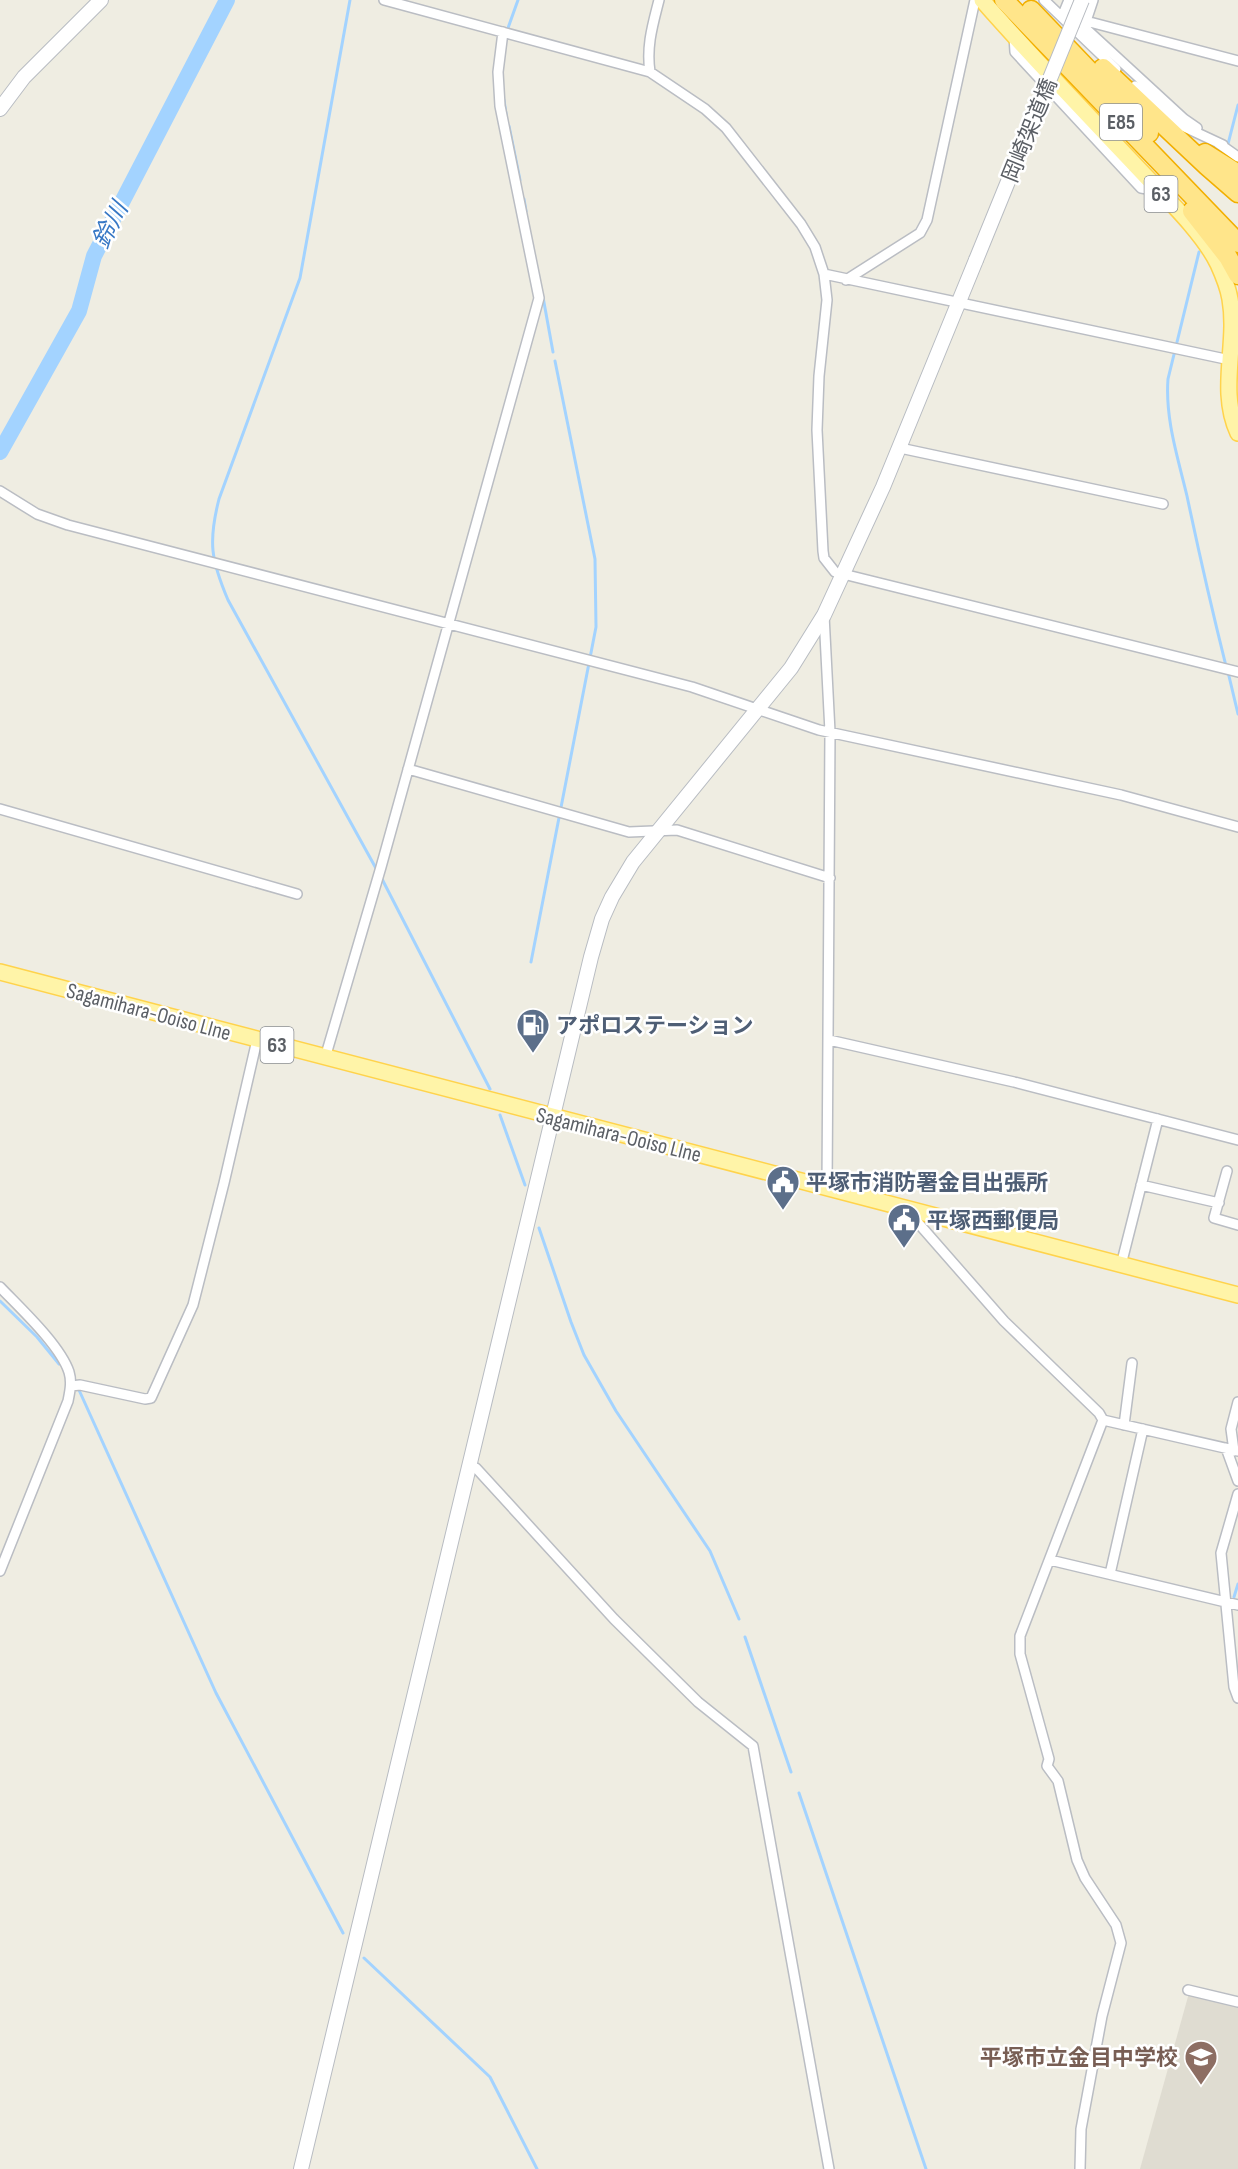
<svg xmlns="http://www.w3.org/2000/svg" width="1238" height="2169" font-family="'Sofia Sans Condensed','Noto Sans JP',sans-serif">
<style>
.education{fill:#dfdcd1}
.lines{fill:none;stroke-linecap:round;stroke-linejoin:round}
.stream{stroke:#a3d3ff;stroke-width:3}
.river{stroke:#a3d3ff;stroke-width:16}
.street-casing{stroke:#babdc3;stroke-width:12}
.secondary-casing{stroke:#b8bcc2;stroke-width:16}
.primary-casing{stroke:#ffd34c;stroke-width:18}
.highway-casing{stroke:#f2af00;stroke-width:21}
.street{stroke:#fff;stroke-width:9}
.secondary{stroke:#fff;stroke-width:14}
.primary{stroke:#fff4a8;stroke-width:15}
.highway{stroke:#ffe58a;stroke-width:18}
.secondary-bridge-casing{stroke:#b8bcc2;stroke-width:16;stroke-linecap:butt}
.secondary-bridge{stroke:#fff;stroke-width:14}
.labels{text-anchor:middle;stroke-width:5;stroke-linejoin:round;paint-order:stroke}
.shield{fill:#fff;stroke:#8c8f93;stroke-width:1.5}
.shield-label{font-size:21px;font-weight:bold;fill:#5b5f65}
.street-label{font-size:22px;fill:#5b5f65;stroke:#fff}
.service-label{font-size:22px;font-weight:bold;fill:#4e5e75;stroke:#fff;text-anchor:start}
.education-label{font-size:22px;font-weight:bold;fill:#785e54;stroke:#fff;text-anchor:end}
.water-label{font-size:24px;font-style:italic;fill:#3778c5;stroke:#fff}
</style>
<rect width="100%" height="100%" fill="#efede2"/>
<!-- education -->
<path class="education" d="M 1189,1993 L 1238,2002 L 1238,2169 L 1140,2169 Z"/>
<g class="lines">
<!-- stream -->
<path class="stream" d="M 350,0 L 300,278 L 219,499 C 208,542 211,560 228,600 L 378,872
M 508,28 L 518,0
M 504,100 L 506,114
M 509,126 L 520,180
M 1228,144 L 1238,105
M 524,199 L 526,211
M 1199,252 L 1168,379 C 1165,419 1178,458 1187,496 C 1199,553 1212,610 1226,666
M 543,297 L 553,352
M 1228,672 L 1238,714
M 381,877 L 490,1089
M 531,962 L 596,627 L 595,559 L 555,361
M 500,1115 L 525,1185
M 539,1228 L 571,1322 L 584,1355 L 616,1411 L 710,1551 L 739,1619
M 0,1301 L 37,1337 L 59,1364
M 79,1390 L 216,1693 L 343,1933
M 1234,1597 L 1238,1584
M 745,1637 L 791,1772
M 799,1793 L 926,2169
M 364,1958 L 490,2077 L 537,2169"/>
<!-- river -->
<path class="river" d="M 0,452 L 79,311 L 94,256 L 227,0"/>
<!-- street casing -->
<g class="street-casing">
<path id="street" d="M 384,0 L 650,72 L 705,109 L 726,128 L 801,224 L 815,247 L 824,274 L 827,300 L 819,376 L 817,430 L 823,551 L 824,558 L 835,572 L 1238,672
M 1044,0 L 1116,69
M 1093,0 L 1084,27 L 1184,119 L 1197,128
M 1062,17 L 1069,0
M 1082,20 L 1238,61
M 1014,36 L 1015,52 L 1141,188 L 1159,191
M 650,72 C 646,46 653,24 659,0
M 1135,86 L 1178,124 L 1223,145
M 1218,143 L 1238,157
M 824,274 L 1230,360
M 846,280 L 920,233 L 927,220 L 975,0
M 900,448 L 1163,504
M 0,491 L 37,514 L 68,525 L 692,687 L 819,730 L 1121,795 L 1238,827
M 824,615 L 830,732 L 827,1188
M 408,769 L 629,832 L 677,830 L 830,878
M 0,809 L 297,894
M 829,1040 L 1014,1082 L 1238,1140
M 325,1058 L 381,867 L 539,298 L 500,106 L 498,72 L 503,32
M 1227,1171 L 1214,1218 L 1238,1225
M 1141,1185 L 1219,1203
M 914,1211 L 915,1217 L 919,1224 L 1004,1321 L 1099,1413 L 1103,1420 L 1238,1451
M 1121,1265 L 1158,1119
M 0,1287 C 20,1308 60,1345 69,1372 C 72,1382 70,1391 68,1401 L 0,1571
M 71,1386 L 80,1385 L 145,1399 L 151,1398 L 193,1305 L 224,1183 L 257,1040
M 1124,1425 L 1132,1363
M 1226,1448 L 1238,1481
M 1234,1451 L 1231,1429 L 1238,1402
M 469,1466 L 476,1468 L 614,1619 L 698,1702 L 753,1746 L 829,2169
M 1238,1494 L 1221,1553 L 1234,1687 L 1238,1698
M 1050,1560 L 1238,1605
M 1110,1574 L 1143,1429
M 1188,1990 L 1238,2002
M 1080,2169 L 1081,2129 L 1102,2016 L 1121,1943 L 1116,1925 L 1085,1878 L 1077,1860 L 1058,1781 L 1047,1766 L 1049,1759 L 1020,1654 L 1020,1636 L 1103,1420"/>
</g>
<!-- secondary casing -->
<g class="secondary-casing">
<path id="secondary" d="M 0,109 L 24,77 L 101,0
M 301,2169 L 591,957 L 602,919 L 612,897 L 633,862 L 791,668 L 824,615 L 883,487 L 976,260"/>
</g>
<!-- primary casing -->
<g class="primary-casing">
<path id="primary" d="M 982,0 C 1032,57 1085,112 1137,167 C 1162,194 1202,231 1218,264 C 1223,275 1228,287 1230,299 C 1238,344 1218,390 1238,433
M 0,972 L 1238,1295"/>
</g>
<!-- highway casing -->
<g class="highway-casing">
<path id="highway" d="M 1004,0 L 1238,243
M 1031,10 L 1149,133
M 1103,68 L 1207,166 L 1238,193
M 1205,153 L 1238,174
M 1192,211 L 1228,257 L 1238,275"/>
</g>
<!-- street -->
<use href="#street" class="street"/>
<!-- secondary -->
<use href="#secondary" class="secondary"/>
<!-- primary -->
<use href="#primary" class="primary"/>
<!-- highway -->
<use href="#highway" class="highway"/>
<!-- secondary-bridge casing -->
<g class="secondary-bridge-casing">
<path id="secondary-bridge" d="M 976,260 L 1082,0"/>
</g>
<!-- secondary-bridge -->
<use href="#secondary-bridge" class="secondary-bridge"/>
</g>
<!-- icons -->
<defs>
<g id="fuel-pin" transform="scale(1.725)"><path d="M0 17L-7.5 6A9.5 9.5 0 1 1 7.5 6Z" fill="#5c6f8a" stroke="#fff"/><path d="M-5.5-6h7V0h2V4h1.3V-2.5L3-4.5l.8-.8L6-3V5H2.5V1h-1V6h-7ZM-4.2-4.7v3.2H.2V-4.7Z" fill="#fff"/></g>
<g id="civic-pin" transform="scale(1.725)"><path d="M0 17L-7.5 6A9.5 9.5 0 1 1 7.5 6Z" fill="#5c6f8a" stroke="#fff"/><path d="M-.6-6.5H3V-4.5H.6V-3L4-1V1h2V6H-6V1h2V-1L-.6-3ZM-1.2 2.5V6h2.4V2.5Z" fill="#fff"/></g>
<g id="school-pin" transform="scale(1.725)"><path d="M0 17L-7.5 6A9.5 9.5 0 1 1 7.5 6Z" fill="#8d6e63" stroke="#fff"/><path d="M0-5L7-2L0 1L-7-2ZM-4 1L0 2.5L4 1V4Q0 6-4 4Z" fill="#fff"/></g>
</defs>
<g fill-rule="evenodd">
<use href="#fuel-pin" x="533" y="1025"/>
<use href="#civic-pin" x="783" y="1182"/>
<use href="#civic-pin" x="904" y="1220"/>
<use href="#school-pin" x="1201" y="2057"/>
</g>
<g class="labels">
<!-- shield labels -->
<g class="shield">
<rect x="1100" y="104" width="42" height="36" rx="4.5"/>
<rect x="1144.5" y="176" width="33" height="36" rx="4.5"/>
<rect x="260.5" y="1027" width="33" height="36" rx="4.5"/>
</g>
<g class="shield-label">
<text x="1121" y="129">E85</text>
<text x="1161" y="201">63</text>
<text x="277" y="1052">63</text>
</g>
<!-- street labels -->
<g class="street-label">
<text transform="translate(1029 130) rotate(-68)" y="8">岡崎架道橋</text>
<text transform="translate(149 1011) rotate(15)" y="8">Sagamihara-Ooiso LIne</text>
<text transform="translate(619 1134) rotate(14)" y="8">Sagamihara-Ooiso LIne</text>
</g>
<!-- service labels -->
<g class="service-label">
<text x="556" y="1033">アポロステーション</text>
<text x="806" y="1190">平塚市消防署金目出張所</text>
<text x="927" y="1228">平塚西郵便局</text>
</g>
<!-- education labels -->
<g class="education-label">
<text x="1178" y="2065">平塚市立金目中学校</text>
</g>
<!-- water labels -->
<g class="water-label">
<text transform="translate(110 225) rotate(-63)" y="8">鈴川</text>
</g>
</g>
</svg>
